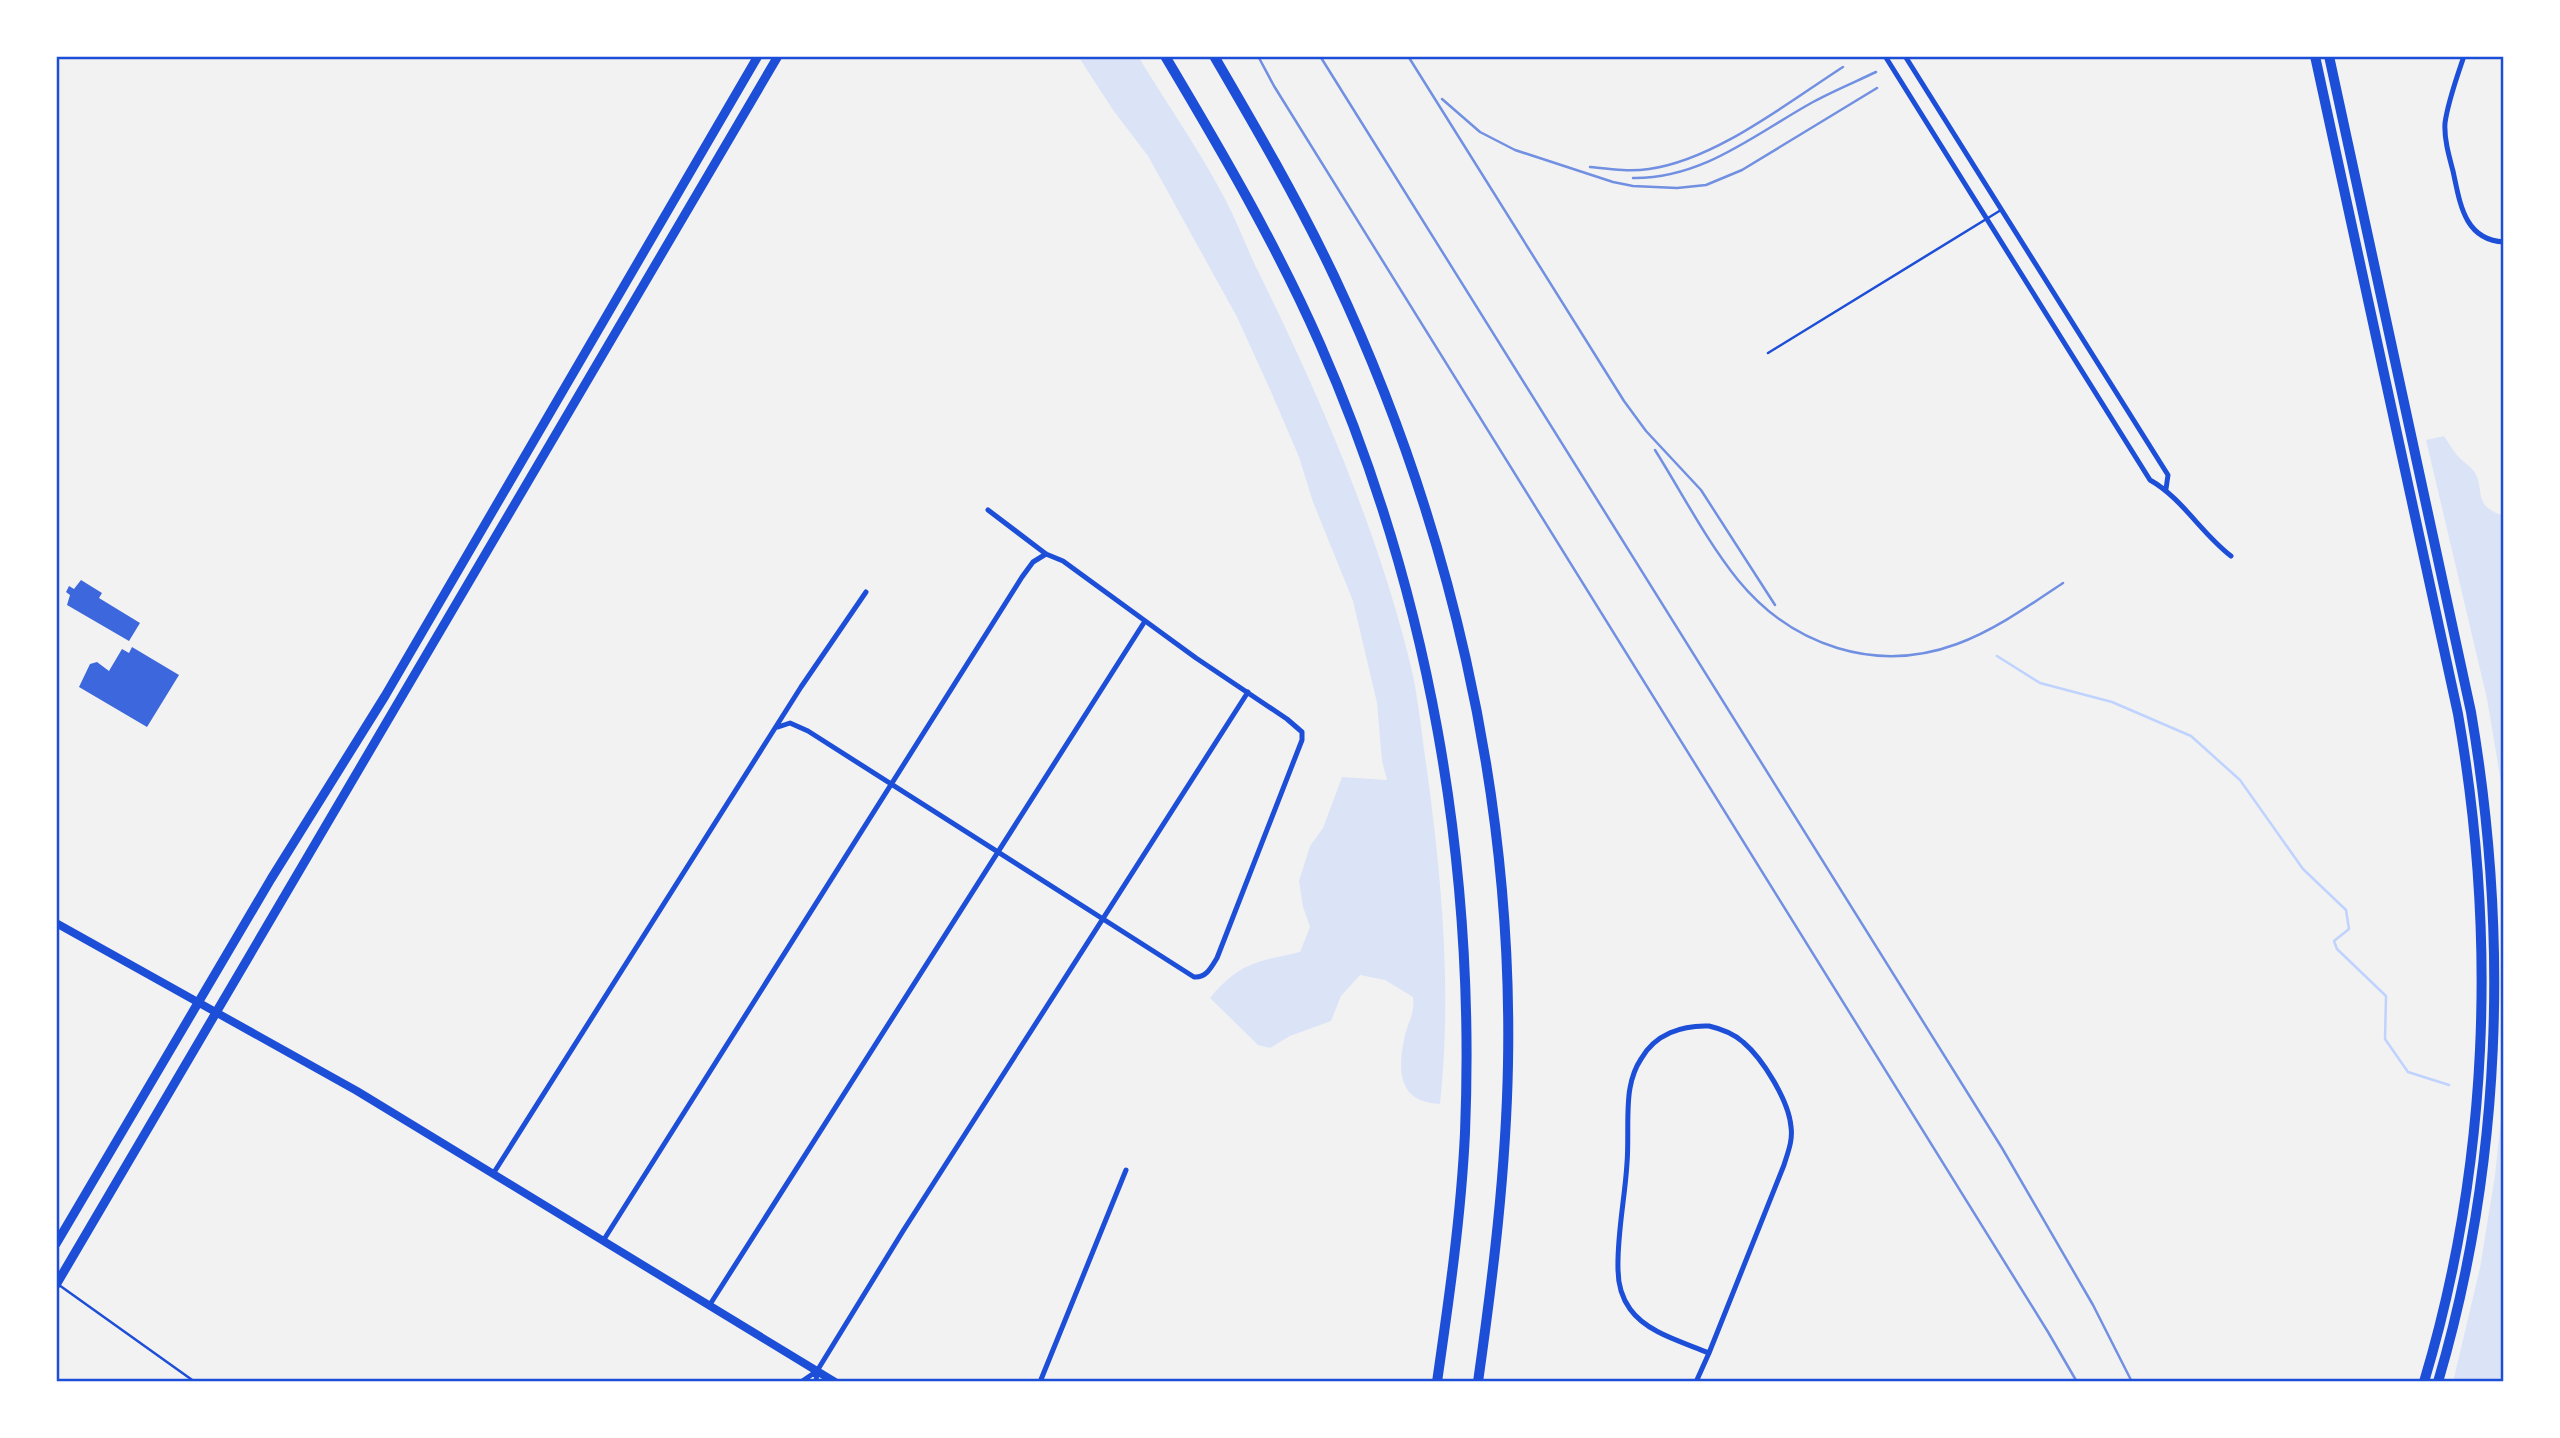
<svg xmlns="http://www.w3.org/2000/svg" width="2560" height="1438" font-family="Jost,sans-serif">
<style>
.green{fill:#dbe4f7}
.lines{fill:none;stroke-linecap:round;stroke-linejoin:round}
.stream{stroke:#bfd3fe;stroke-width:2.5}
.building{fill:#3d67dc}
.service{stroke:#1d4ed8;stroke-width:2.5}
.minor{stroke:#1d4ed8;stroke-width:5}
.secondary{stroke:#1d4ed8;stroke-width:8}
.primary{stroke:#1d4ed8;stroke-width:9}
.motorway{stroke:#1d4ed8;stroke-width:10}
.rail{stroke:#7290e2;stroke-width:2.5}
.neatline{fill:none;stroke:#1d4ed8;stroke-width:2.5}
</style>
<rect width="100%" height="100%" fill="#f2f2f2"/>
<!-- green -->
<path class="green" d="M 1078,56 L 1138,56 C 1167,104 1199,149 1225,199 C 1236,220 1245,243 1255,265 C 1318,392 1379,532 1412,671 C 1419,703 1422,737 1427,770 C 1442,880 1452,993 1440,1104 C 1400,1103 1397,1073 1404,1040 C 1407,1022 1415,1016 1413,997 L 1385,980 L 1360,975 L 1341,996 L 1331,1021 L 1290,1036 L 1270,1048 L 1258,1045 L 1210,998 C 1240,962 1257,962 1300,952 L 1310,927 L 1303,907 L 1299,881 L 1310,846 L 1323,828 L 1342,777 L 1387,780 L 1382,761 L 1377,703 L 1353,601 L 1313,502 L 1299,457 L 1272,394 L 1237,317 L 1148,156 L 1113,110 Z
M 2444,436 C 2448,442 2452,449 2457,455 C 2462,461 2469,465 2474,471 C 2486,490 2471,505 2504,516 L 2504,800 L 2487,699 L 2426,440 Z
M 2504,1092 L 2504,1382 L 2453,1382 L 2480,1268 L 2495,1175 Z"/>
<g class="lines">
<!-- stream -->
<path class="stream" d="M 1997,656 L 2040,683 L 2112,702 L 2191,736 L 2240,780 L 2303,869 L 2346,910 L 2349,929 L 2334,941 L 2337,949 L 2386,996 L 2385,1039 L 2408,1072 L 2449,1085"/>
</g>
<!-- building -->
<path class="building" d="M 81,580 L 102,593 L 99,598 L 140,623 L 129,641 L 67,605 L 70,595 L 66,592 L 69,586 L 74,589 Z
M 132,647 L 179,675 L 147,727 L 79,687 L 90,664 L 97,662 L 109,671 L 122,649 L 129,653 Z"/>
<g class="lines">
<!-- service -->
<path class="service" d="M 1768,353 L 2001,210
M 59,1285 L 195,1382"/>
<!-- minor -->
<path class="minor" d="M 1885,56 L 2150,480 C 2182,498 2201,533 2231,556
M 1905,56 L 2168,475 L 2166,489
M 2464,56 C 2457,77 2448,101 2445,123 C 2444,139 2449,156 2453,171 C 2460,203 2464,240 2504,242
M 778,727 L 790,723 L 808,731 L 1194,977 C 1206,978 1211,968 1217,958 L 1302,740 L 1302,732 L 1287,719 L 1196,658 L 1063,561 L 1046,554 L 988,510
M 1709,1026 C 1722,1029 1734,1034 1743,1042 C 1763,1059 1789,1101 1791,1127 C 1793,1140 1788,1152 1784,1165 L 1709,1353 C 1683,1342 1647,1333 1630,1309 C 1622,1298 1618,1283 1618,1269 C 1617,1234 1625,1198 1627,1163 C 1629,1140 1626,1109 1630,1088 C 1632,1077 1635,1068 1641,1059 C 1655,1034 1682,1025 1709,1026 Z
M 493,1174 L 801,687 L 866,592
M 603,1241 L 1022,577 L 1033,562 L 1046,554
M 709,1306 L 1145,621
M 801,1382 L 817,1371
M 816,1382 L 817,1371 L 903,1231 L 1248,692
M 1040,1382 L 1126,1170
M 1696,1382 L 1709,1353"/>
<!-- secondary -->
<path class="secondary" d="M 56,923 L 357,1091 L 835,1382"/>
<!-- primary -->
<path class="primary" d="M 56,1244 L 271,879 L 385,696 L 758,56
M 56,1285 L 778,56"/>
<!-- motorway -->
<path class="motorway" d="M 1165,56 C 1221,150 1276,244 1320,344 C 1429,592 1476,863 1465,1133 C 1461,1216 1449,1299 1437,1382
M 1214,56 C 1256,128 1298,200 1334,276 C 1449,520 1513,793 1508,1064 C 1506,1171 1493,1276 1478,1382
M 2315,56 L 2458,714 C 2497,936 2489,1165 2424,1382
M 2329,56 L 2471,712 C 2509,935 2502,1165 2438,1382"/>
<!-- rail -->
<path class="rail" d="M 1258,56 L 1274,86 L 2048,1332 L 2077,1382
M 1320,56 L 2002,1148 L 2093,1305 L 2132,1382
M 1408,56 L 1624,401 L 1646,431 L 1701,490 L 1775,605
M 1442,99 L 1480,132 L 1515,150 L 1613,182 L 1633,186 L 1677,188 L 1706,185 L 1742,170 L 1877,88
M 1590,167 C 1609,169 1629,172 1649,169 C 1715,160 1787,103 1843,67
M 1633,178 C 1703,179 1755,134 1813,102 C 1833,91 1855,82 1876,72
M 1655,450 C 1682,493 1706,540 1738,580 C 1792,646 1876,674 1957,644 C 1995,630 2030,605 2063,583"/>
</g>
<!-- border -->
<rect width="2560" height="1438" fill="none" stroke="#ffffff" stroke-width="116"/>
<rect x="58" y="58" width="2444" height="1322" class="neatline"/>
</svg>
